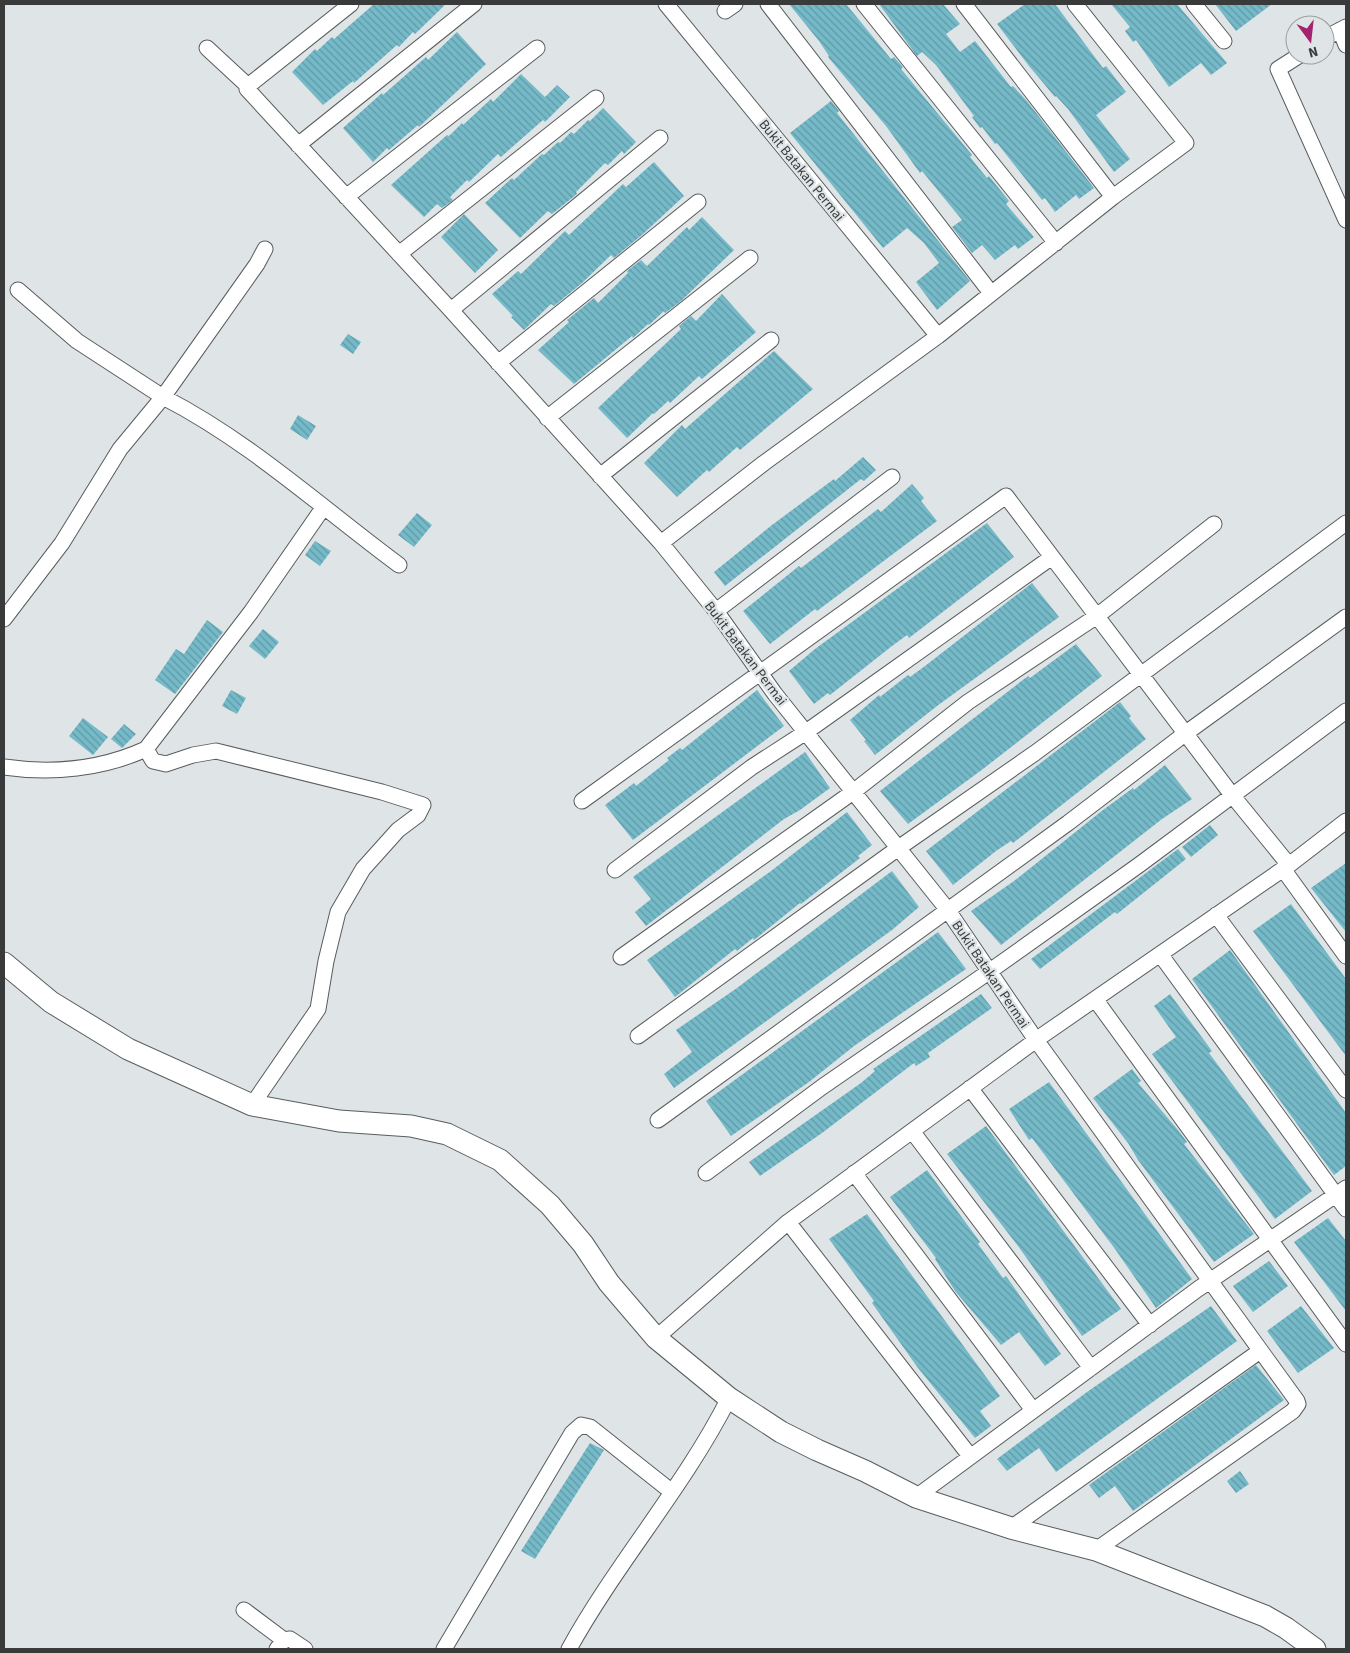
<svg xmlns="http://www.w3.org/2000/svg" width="1350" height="1653" font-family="'Source Sans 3',sans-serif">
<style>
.building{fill:url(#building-back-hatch)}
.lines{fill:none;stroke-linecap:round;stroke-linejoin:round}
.street-casing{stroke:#585d5e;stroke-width:17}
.secondary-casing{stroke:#585d5e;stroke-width:23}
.street{stroke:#fff;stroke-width:15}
.secondary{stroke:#fff;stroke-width:21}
.labels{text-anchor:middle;stroke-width:4.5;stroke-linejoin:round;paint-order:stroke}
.street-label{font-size:14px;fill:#393b3b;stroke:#dfe4e6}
</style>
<defs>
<pattern id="building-back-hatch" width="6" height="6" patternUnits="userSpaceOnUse" patternTransform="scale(1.25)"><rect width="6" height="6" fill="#75bac9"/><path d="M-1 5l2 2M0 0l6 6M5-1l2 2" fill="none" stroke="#6198a4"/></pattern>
</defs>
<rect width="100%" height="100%" fill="#dfe4e6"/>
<!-- building -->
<path class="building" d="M 374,4 L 446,4 L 415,34 L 413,32 L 399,47 L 397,45 L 354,83 L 353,81 L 323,105 L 292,72 L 315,49 L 317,51 L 332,37 L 334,39 Z
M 789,4 L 846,4 L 891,59 L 894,57 L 903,67 L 901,69 L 972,155 L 970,157 L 987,178 L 989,176 L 1009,201 L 1006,204 L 1034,237 L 1018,249 L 1015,245 L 995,260 L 982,245 L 972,253 L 952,227 L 962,220 L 922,171 L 920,173 L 886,126 L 828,57 L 829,56 L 819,41 Z
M 879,4 L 943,4 L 960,24 L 946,34 L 960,52 L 975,41 L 1011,87 L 1013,86 L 1027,101 L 1094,188 L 1079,199 L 1076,195 L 1055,212 L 1045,198 L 1042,200 L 997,143 L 995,144 L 982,127 L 980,128 L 972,117 L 974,116 L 936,65 L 922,52 L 917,56 Z
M 1025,4 L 1055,4 L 1103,68 L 1106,66 L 1126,92 L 1096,115 L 1130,159 L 1114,172 L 1068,109 L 1056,96 L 1055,97 L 1029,66 L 997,24 Z
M 1111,4 L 1177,4 L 1227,63 L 1211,75 L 1201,63 L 1169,87 L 1136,40 L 1133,42 L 1125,31 L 1130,27 Z
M 1215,4 L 1272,4 L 1236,31 Z
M 457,32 L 486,64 L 419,127 L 418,125 L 389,150 L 387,148 L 373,162 L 343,128 L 382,93 L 383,95 L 426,57 L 428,60 Z
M 521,74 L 545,97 L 557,85 L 570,97 L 545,122 L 543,120 L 501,157 L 498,154 L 469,182 L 467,180 L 450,197 L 453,200 L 442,208 L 437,204 L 424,217 L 391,185 L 447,135 L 449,136 L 462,123 L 463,125 L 491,99 L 493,102 Z
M 831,101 L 839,111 L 837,113 L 970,281 L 937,310 L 916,282 L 939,263 L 924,243 L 907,228 L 883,248 L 790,133 Z
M 603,108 L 636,142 L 624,154 L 622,151 L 608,165 L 605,163 L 576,192 L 577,194 L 552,214 L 548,211 L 520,238 L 485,203 L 512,178 L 514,180 L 542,154 L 544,155 L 558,142 L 560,143 L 571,132 L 574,134 L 588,120 L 590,121 Z
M 654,162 L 684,196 L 643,234 L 614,258 L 611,255 L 582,283 L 554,306 L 551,304 L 524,330 L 511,317 L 513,316 L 492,294 L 518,271 L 521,274 L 565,231 L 569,235 L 623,184 L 626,187 Z
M 464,214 L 498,250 L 475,273 L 441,237 Z
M 702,217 L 734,250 L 681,301 L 665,313 L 664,311 L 649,325 L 648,324 L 633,338 L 632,336 L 574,384 L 538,350 L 569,322 L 567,320 L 594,298 L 598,303 L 628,273 L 627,271 L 641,260 L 647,266 L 687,227 L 689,230 Z
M 722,294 L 756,332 L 702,379 L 699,376 L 670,403 L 668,401 L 654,414 L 653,413 L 627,438 L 598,408 L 681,329 L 679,326 L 691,316 L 696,321 Z
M 348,334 L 361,342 L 353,354 L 340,345 Z
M 774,351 L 813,389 L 740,450 L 737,447 L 709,472 L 707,470 L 677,497 L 644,463 L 682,425 L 685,429 Z
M 298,415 L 316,426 L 307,440 L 290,429 Z
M 863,457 L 876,470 L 864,481 L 861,479 L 725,586 L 714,572 L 772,525 L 834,479 L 835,481 Z
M 912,484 L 924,498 L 921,501 L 937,521 L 817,611 L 815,609 L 770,644 L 743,611 L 799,566 L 801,568 L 878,509 L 881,512 Z
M 417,513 L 432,525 L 414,547 L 398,535 Z
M 987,523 L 1014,557 L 909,638 L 907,635 L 892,646 L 830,695 L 828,693 L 814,704 L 789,671 L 815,649 Z
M 315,541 L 331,551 L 320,566 L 305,555 Z
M 1032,583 L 1059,617 L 937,706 L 875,755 L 864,741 L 866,740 L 850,720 L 879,695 L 880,697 L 908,675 L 910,677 L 925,666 Z
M 207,620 L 223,632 L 175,694 L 155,680 L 176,649 L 184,654 Z
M 263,629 L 279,642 L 265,659 L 249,646 Z
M 1076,644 L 1102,676 L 983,769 L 908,824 L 880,791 L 1028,676 L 1030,678 Z
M 231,690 L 246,698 L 237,714 L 222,706 Z
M 757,690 L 784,726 L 633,840 L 605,805 L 634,783 L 636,786 L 669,760 L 667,758 L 680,748 L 682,750 Z
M 1120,702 L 1131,716 L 1129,718 L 1146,739 L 1013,843 L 1011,841 L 996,851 L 953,885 L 926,851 Z
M 83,718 L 108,737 L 93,755 L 69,736 Z
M 124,724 L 136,734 L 122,748 L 111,739 Z
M 805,752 L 830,788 L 800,810 L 784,819 L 646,926 L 635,912 L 651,899 L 633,877 Z
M 1165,765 L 1192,799 L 1162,819 L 1001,945 L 971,911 L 1014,881 L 1103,810 L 1133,788 L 1134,790 Z
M 847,812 L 872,845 L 858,856 L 860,858 L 801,904 L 800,903 L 754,940 L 753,938 L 737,951 L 735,949 L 675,997 L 647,960 L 771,871 Z
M 1210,825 L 1218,835 L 1191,857 L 1182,847 Z
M 1178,849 L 1186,859 L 1117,914 L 1115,912 L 1040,969 L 1031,959 Z
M 1346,863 L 1346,932 L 1311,888 Z
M 892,871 L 919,907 L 892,930 L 674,1088 L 664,1074 L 692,1052 L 676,1030 L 737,988 Z
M 1291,904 L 1346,979 L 1346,1056 L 1253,931 Z
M 938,932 L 966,969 L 854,1046 L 809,1082 L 731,1136 L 706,1101 Z
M 1230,950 L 1346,1113 L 1346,1166 L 1334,1175 L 1192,979 Z
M 981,994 L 992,1008 L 928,1053 L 930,1057 L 916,1066 L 914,1063 L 822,1133 L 760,1176 L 749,1162 L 861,1083 L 875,1071 L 873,1069 Z
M 1170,994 L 1212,1051 L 1209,1053 L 1312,1191 L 1275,1219 L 1152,1054 L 1176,1037 L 1154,1006 Z
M 1132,1069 L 1141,1081 L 1138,1083 L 1178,1130 L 1187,1142 L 1184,1144 L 1254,1234 L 1214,1262 L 1138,1160 L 1128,1143 L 1093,1098 Z
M 1049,1082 L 1192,1279 L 1156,1308 L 1115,1249 L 1032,1138 L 1029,1140 L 1009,1109 Z
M 986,1126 L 1121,1309 L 1082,1336 L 1018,1246 L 947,1154 Z
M 927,1170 L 980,1242 L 978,1244 L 1003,1278 L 1006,1276 L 1061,1354 L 1045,1366 L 1019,1332 L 1001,1345 L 955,1291 L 935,1259 L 936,1258 L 890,1197 Z
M 867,1214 L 1000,1396 L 980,1411 L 991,1426 L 975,1438 L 918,1368 L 872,1303 L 874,1301 L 829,1239 Z
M 1328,1218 L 1346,1241 L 1346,1311 L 1294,1242 Z
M 1269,1261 L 1288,1286 L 1253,1312 L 1233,1286 Z
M 1211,1306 L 1237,1341 L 1056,1472 L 1039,1448 L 1007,1471 L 997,1459 L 1087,1392 Z
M 1301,1306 L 1334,1348 L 1298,1373 L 1267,1331 Z
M 1256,1365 L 1284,1400 L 1133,1511 L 1115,1486 L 1099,1498 L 1089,1485 Z
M 590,1443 L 604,1450 L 535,1559 L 521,1551 Z
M 1240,1471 L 1249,1484 L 1236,1493 L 1227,1481 Z"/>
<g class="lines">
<!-- street casing -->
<g class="street-casing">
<path id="street" d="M 666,4 L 938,336
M 768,4 L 991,293
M 864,4 L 1056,243
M 964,4 L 1113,197
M 1075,4 L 1186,143 L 1113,197 L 938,336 L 764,463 L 661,543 L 716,611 L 775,694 L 947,909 L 1036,1040 L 1297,1401 L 1298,1404 L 1293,1411 L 1096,1550
M 1194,4 L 1224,41
M 725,11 L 735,4
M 1340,30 L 1346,45
M 1325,38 L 1346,27
M 207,48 L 248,86 L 247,89 L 449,308 L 661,543
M 1300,55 L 1278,69 L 1346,220
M 248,86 L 351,4
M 298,145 L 474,4
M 346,197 L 537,48
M 399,254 L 596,98
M 18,290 L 77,341 L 163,397 L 257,264 L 265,249
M 451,310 L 660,138
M 498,363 L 698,202
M 547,418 L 750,258
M 600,476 L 771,340
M 716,611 L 892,477
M 4,619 L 62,543 L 120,449 L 163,397 C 249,441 322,508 399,565
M 146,749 L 153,761 L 166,764 L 193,755 L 216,751 L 382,792 L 423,805 L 418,815 L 398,830 L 363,869 L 338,912 L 326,961 L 318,1009 L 252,1105
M 4,767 C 52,774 102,769 146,749 L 251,612 L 323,508
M 582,801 L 1006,496 L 1232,795 L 1289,865
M 1283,869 L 1346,956
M 615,870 L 752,767 L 806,732 L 1052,557
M 1216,915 L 1346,1090
M 1160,954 L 1346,1209
M 621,957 L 853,792 L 968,702 L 1097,616 L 1214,524
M 1095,999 L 1346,1344
M 638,1036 L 897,849 L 1035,753 L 1346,523
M 970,1088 L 1150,1325
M 658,1120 L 1068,823 L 1186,733 L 1346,617
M 912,1131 L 1091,1368
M 706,1173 L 822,1087 L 990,971 L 1139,865 L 1346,711
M 854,1173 L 1033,1410
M 788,1222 L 970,1456
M 656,1338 L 788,1222 L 1043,1035 L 1289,865 L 1346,821
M 916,1497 L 1198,1289 L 1346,1188
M 1011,1528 L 1260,1351
M 244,1610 L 284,1640
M 277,1649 L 284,1640 L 290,1639 L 305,1649
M 444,1649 L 572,1433 L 581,1425 L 590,1427 L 672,1492
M 569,1649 C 617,1562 684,1487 729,1398"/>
</g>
<!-- secondary casing -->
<g class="secondary-casing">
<path id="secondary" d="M 4,963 L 51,1002 L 128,1049 L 252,1105 L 339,1121 L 411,1126 L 447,1134 L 500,1160 L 550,1205 L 583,1244 L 609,1283 L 656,1338 L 729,1398 L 781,1432 L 817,1450 L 865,1471 L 916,1497 L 1011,1528 L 1096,1550 L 1265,1616 L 1286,1628 L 1315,1649"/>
</g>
<!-- street -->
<use href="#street" class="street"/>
<!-- secondary -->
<use href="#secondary" class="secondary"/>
</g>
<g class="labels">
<!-- street labels -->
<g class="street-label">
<text transform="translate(802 170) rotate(51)" y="5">Bukit Batakan Permai</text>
<text transform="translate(746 653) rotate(53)" y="5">Bukit Batakan Permai</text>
<text transform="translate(991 974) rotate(56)" y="5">Bukit Batakan Permai</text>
</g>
</g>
<!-- border -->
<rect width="1350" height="1653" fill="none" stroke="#393b3b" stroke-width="10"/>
<!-- north arrow -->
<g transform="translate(1310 40) rotate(165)"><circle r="24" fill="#dfe4e6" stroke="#9da0a2"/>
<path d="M0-4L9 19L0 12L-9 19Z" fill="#a5226f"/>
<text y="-8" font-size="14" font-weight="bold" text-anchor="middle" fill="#393b3b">N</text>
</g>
</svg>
